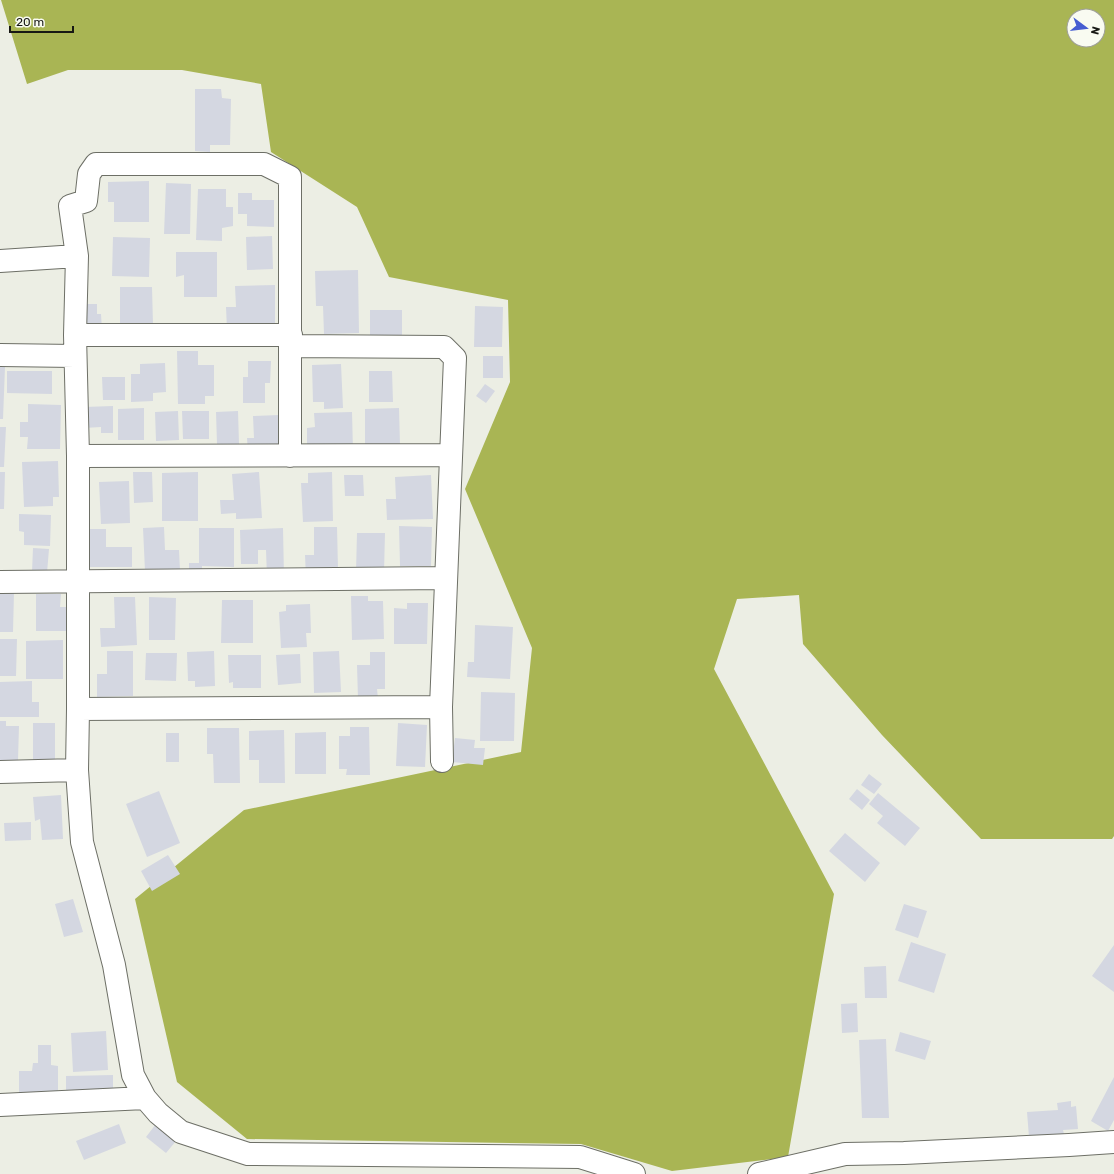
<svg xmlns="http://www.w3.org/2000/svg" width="1114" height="1174" font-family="Rubik,sans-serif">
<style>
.forest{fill:#a9b554;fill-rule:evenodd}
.building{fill:#d4d7e1}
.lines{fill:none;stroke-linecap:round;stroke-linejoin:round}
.minor-casing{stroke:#6d6f66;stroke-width:24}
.minor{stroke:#fff;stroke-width:22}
</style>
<rect width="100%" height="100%" fill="#eceee4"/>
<!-- forest -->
<path class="forest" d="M 1,0 L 1114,0 L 1114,836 L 1112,839 L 981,839 L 882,735 L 803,644 L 799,595 L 737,599 L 714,669 L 834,894 L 788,1157 L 672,1171 L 581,1144 L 247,1139 L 177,1082 L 135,899 L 244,810 L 521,752 L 532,648 L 465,489 L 510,382 L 508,300 L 389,277 L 357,207 L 271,152 L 261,84 L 182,70 L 68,70 L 27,84 ZM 1074,16 L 1098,16 L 1098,40 L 1074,40 Z"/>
<!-- building -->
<path class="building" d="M 195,89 L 221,89 L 222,98 L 231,99 L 230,145 L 210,145 L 210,152 L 195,151 Z
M 149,181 L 149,222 L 114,222 L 114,202 L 108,202 L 108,182 Z
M 166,183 L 191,184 L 190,234 L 164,234 Z
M 198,189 L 226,189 L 226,207 L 233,207 L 233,226 L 222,228 L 222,241 L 196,240 Z
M 238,193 L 252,193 L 252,200 L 274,200 L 274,227 L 247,226 L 247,214 L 238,214 Z
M 272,236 L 273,269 L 247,270 L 246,237 Z
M 113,237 L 150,238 L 149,277 L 112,276 Z
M 176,252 L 217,252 L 217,297 L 184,297 L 184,275 L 176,277 Z
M 358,270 L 359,333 L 324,334 L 323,306 L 316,306 L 315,271 Z
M 275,285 L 275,329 L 227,330 L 226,307 L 236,307 L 235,286 Z
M 120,287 L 152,287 L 153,325 L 120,325 Z
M 80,304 L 97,304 L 97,314 L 101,314 L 102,331 L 81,332 Z
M 475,306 L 503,307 L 502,347 L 474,347 Z
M 370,310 L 402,310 L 402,338 L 370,338 Z
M 177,351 L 198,351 L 198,365 L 214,365 L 214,396 L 205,396 L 205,404 L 178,404 Z
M 483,356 L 503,356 L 503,378 L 483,378 Z
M 248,361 L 271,361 L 270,383 L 265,383 L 265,403 L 243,403 L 243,377 L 248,377 Z
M 165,363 L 166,392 L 153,393 L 153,401 L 131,402 L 131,374 L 140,374 L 140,364 Z
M 341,364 L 343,408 L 324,409 L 324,402 L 313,402 L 312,365 Z
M 0,367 L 5,367 L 3,419 L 0,419 Z
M 7,371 L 52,371 L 52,394 L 7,393 Z
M 369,371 L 392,371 L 393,402 L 369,402 Z
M 102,377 L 125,377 L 125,400 L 103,400 Z
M 485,384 L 495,391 L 486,403 L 476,396 Z
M 28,404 L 61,405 L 60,449 L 27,449 L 28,437 L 20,437 L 20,422 L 28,422 Z
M 113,406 L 113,433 L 101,433 L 101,427 L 84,428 L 84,407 Z
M 144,408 L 144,440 L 118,440 L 118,409 Z
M 399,408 L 400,445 L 365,446 L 365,409 Z
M 178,411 L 179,440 L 156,441 L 155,412 Z
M 182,411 L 209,411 L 209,439 L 183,439 Z
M 238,411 L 239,444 L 217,444 L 216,412 Z
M 352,412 L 353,451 L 307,452 L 307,428 L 315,427 L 314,413 Z
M 279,415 L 280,451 L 248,453 L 247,438 L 254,438 L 253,416 Z
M 0,427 L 6,427 L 4,467 L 0,467 Z
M 58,461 L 59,497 L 53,497 L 53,506 L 24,507 L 22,462 Z
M 0,472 L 5,472 L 4,509 L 0,509 Z
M 133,472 L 152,472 L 153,502 L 134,503 Z
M 198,472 L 198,521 L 162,521 L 162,473 Z
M 259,472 L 262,518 L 236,519 L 236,513 L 221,514 L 220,500 L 234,500 L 232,474 Z
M 332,472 L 333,521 L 303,522 L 301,483 L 308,483 L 308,473 Z
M 344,475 L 363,475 L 364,496 L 345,496 Z
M 431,475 L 433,519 L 387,520 L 386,499 L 396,499 L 395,477 Z
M 129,481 L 130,523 L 101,524 L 99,482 Z
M 19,514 L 51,515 L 50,546 L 24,545 L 24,532 L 19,531 Z
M 399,526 L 432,527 L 431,566 L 400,566 Z
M 164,527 L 165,550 L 179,550 L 180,570 L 145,571 L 143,528 Z
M 314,527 L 337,527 L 338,569 L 306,578 L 305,555 L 314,555 Z
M 199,528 L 234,528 L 234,567 L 202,566 L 202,578 L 189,578 L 189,563 L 199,563 Z
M 283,528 L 284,577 L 267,577 L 266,550 L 258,550 L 258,564 L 241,564 L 240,530 Z
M 83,529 L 106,529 L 106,547 L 132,547 L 132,567 L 83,567 Z
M 357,533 L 385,533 L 384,572 L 356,572 Z
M 33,548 L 49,549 L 47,573 L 32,572 Z
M 0,591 L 14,592 L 13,632 L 0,632 Z
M 36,594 L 61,594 L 60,607 L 66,607 L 66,631 L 36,631 Z
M 351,596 L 368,596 L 368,601 L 383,601 L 384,639 L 352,640 Z
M 114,597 L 135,597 L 137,645 L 101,647 L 100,628 L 115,628 Z
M 149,597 L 176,598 L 175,640 L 149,640 Z
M 222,600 L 253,600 L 253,643 L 221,643 Z
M 407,603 L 428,603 L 427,644 L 394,644 L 394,608 L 407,609 Z
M 310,604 L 311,633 L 306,633 L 307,647 L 281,648 L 279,612 L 286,611 L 286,605 Z
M 475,625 L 513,627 L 510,679 L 467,677 L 468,662 L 474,662 Z
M 0,639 L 17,639 L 16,676 L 0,676 Z
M 63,640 L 63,679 L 26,679 L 26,641 Z
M 107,651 L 133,651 L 133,696 L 97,697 L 97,674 L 107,674 Z
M 214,651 L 215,686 L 195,687 L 195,681 L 188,681 L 187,652 Z
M 339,651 L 341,692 L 314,693 L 313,652 Z
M 370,652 L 385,652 L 385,689 L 377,689 L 378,699 L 358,699 L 357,665 L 370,665 Z
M 146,653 L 177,653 L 176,681 L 145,680 Z
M 300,654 L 301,683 L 278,685 L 276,655 Z
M 228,655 L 261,655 L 261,688 L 233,688 L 233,682 L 229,683 Z
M 32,681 L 32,702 L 39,702 L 39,717 L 0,717 L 0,682 Z
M 481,692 L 515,693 L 514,741 L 480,741 Z
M 0,721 L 6,721 L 6,726 L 19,726 L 18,760 L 0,760 Z
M 33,723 L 55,723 L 55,760 L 33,760 Z
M 398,723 L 427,725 L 425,767 L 396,766 Z
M 350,727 L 369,727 L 370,775 L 346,775 L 347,769 L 339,769 L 339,736 L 350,736 Z
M 207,728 L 239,728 L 240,783 L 214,783 L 213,754 L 207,754 Z
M 284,730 L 285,783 L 259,783 L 259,760 L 249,760 L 249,731 Z
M 326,732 L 326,774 L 295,774 L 295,733 Z
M 166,733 L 179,733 L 179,762 L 166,762 Z
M 455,738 L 475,740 L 474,748 L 485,748 L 483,765 L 452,762 Z
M 869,774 L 882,784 L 874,794 L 861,785 Z
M 857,789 L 870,800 L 862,810 L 849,799 Z
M 159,791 L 180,843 L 147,857 L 126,804 Z
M 878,793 L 920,828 L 905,846 L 877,823 L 883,816 L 869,804 Z
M 61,795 L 63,839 L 42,840 L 40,819 L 35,821 L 33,797 Z
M 31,822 L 31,840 L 5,841 L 4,823 Z
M 845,833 L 880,863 L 865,882 L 829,851 Z
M 168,855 L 180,874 L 152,891 L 141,871 Z
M 73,899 L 83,932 L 64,937 L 55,904 Z
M 904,904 L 927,911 L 918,938 L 895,930 Z
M 911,942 L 946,954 L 934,993 L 898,981 Z
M 1114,945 L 1114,992 L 1092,976 Z
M 886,966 L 887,998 L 865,998 L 864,967 Z
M 857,1003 L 858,1032 L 842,1033 L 841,1004 Z
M 106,1031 L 108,1070 L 73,1072 L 71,1033 Z
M 900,1032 L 931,1041 L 925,1060 L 895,1051 Z
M 886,1039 L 889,1118 L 862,1118 L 859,1040 Z
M 38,1045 L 51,1045 L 51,1065 L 58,1066 L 58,1092 L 19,1099 L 19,1071 L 32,1071 L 33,1063 L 38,1063 Z
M 113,1075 L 113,1090 L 66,1091 L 66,1076 Z
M 1114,1077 L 1114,1120 L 1108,1131 L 1091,1121 Z
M 1071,1101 L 1071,1107 L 1076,1106 L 1078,1129 L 1063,1130 L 1064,1134 L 1029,1137 L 1027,1112 L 1058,1110 L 1057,1103 Z
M 119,1124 L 126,1143 L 84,1160 L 76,1141 Z
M 156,1124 L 176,1141 L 166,1153 L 146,1137 Z"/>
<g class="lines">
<!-- minor casing -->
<g class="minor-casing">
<path id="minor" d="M 0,261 L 77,256
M 75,335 L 291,335
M 291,346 L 444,347 L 455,358 L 441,707 L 442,761
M 0,355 L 75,356
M 78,456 L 451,455
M 290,456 L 290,177 L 264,164 L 96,164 L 89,174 L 86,201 L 70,206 L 77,256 L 75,335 L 78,456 L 78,709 L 77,770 L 82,842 L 114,965 L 133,1075 L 145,1098 L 158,1113 L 181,1132 L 248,1154 L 580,1157 L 634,1174
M 0,582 L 446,578
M 78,709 L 441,707
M 0,772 L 77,770
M 0,1105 L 145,1098
M 759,1174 L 845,1154 L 904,1153 L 1069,1145 L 1114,1142"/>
</g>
<!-- minor -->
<use href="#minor" class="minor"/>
</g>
<!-- north arrow -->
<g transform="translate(1086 28) rotate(105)"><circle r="19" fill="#f9fbf1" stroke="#9fa099"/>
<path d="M0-3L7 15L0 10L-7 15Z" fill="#465dd1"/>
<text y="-6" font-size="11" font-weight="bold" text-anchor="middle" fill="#171814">N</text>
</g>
<!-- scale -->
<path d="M10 26v6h63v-6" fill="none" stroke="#171814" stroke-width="2"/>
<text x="16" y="26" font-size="12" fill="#171814" stroke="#f9fbf1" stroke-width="3" paint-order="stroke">20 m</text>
</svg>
